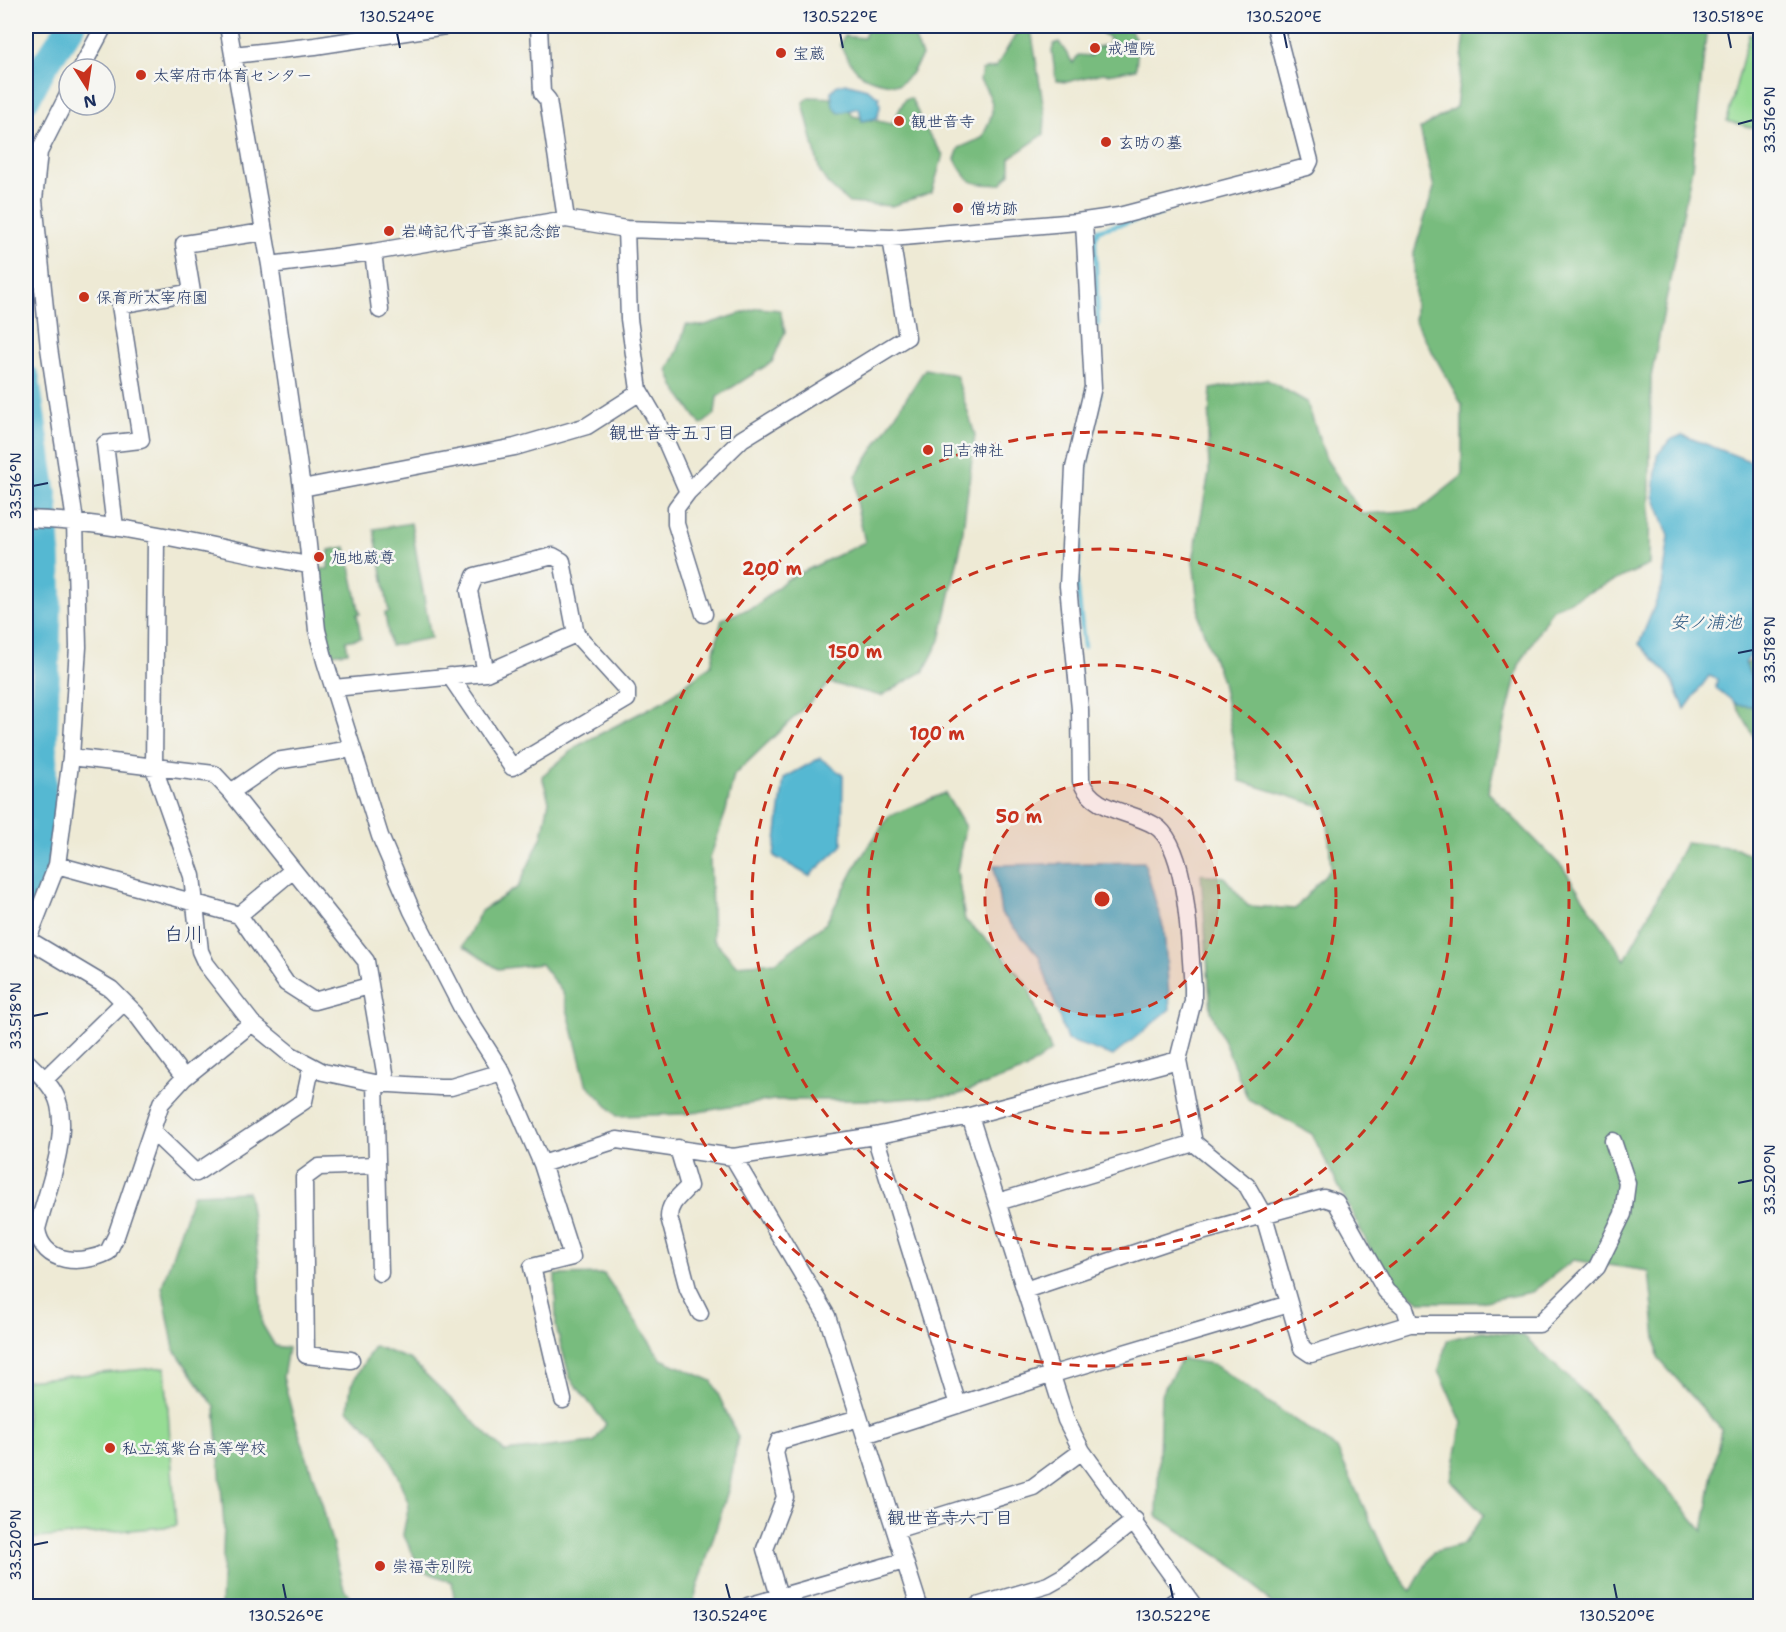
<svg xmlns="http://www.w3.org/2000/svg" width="1786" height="1632" font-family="'Shantell Sans','Klee One',sans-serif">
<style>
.green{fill:#96dc94;stroke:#588679;stroke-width:1.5}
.forest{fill:#78bc7e;stroke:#4a766e;stroke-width:1.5}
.water{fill:#54b8d2;stroke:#387498;stroke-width:1.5}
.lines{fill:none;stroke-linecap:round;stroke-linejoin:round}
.stream{stroke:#54b8d2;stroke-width:4.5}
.river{stroke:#54b8d2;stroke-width:28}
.minor-casing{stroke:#657088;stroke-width:19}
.minor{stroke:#fff;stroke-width:16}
.ticks{fill:none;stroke:#1b2f5e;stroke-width:2}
.ring{fill:none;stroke:#c8321e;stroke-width:3;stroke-dasharray:10 8}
.poi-dot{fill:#c8321e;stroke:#f6f6f2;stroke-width:2}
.labels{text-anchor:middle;stroke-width:5;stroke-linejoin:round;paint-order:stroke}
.poi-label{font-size:16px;fill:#1b2f5e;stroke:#f6f6f2;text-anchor:start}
.neighbourhood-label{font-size:18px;fill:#1b2f5e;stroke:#f6f6f2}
.water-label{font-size:18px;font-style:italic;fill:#2c5881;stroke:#f6f6f2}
.quarter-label{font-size:20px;fill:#1b2f5e;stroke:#f6f6f2}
.centre{fill:#c8321e;stroke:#f6f6f2;stroke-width:3}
.ring-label{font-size:18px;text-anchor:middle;font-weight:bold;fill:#c8321e;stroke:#f6f6f2;stroke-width:5;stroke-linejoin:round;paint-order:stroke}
.neatline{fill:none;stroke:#1b2f5e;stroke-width:2}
.ticks-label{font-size:15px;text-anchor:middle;fill:#1b2f5e}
</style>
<rect width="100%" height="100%" fill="#f6f6f2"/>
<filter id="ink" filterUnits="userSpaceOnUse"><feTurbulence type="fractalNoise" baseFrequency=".0167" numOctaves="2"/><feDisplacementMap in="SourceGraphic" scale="12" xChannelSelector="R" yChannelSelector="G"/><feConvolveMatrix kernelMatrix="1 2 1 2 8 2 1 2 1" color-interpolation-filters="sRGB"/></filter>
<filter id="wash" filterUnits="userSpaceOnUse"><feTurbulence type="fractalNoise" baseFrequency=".008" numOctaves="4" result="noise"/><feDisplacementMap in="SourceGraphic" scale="24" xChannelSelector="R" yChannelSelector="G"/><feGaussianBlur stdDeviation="1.35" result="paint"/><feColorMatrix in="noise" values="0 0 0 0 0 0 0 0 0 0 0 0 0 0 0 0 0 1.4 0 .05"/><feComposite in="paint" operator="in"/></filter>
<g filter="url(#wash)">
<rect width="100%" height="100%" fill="#eeead5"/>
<!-- green -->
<path class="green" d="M 1749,34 L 1760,37 L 1760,130 L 1727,121 Z
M 165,1367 L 176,1526 L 26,1539 L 26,1380 Z"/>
<!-- forest -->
<path class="forest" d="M 868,26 L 920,26 L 915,39 L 922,56 L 911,74 L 899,85 C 864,81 856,76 840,45 L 844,36 L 864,38 Z
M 1021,26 L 1031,29 L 1045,116 L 1044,134 L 1010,158 L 1010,173 L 1001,184 C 974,186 967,184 955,159 L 959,148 L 982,138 C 994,111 998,105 980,80 L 982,70 L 996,67 Z
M 1099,26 L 1128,26 L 1138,43 L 1136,69 L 1107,74 L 1103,73 L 1067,82 L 1056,81 L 1052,51 L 1054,44 L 1059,42 L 1073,63 L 1078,55 L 1091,56 L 1093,48 L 1108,45 L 1109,38 L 1102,33 Z
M 1466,26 L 1707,26 L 1692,168 L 1651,377 L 1649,565 L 1552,609 L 1519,665 L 1488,792 L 1563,868 L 1625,960 L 1686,842 L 1737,848 L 1760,860 L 1760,1606 L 1273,1606 L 1243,1572 L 1157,1516 L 1161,1394 L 1182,1359 L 1213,1364 L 1337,1449 L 1390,1564 L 1411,1591 L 1433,1552 L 1464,1544 L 1484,1514 L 1451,1480 L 1462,1423 L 1439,1370 L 1447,1340 L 1482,1331 L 1524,1336 L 1589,1397 L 1703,1531 L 1721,1429 L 1658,1358 L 1649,1271 L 1573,1260 L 1532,1292 L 1480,1302 L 1421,1302 L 1383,1274 L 1312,1134 L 1248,1099 L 1211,1011 L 1201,874 L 1224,877 L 1248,906 L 1295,909 L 1331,868 L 1327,808 L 1240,781 L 1222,681 L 1200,622 L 1193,560 L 1209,473 L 1208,434 L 1211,389 L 1266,379 L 1307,402 L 1326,459 L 1362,514 L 1419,510 L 1462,476 L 1462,405 L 1415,321 L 1414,252 L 1434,188 L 1420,129 L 1456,107 Z
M 809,97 L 839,98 L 853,116 L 892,124 L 905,99 L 911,98 L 926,130 L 943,155 L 932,192 L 892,206 L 849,203 L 828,184 L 820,172 L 803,103 Z
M 758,308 L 780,310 L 785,332 L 772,362 L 717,397 L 715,414 L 701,425 L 675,388 L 668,370 L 678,350 L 686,325 L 702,326 Z
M 925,369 L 956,375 L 975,435 L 961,545 L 940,640 L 924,671 L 881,696 L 830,683 L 734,775 L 726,811 L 710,858 L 713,939 L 736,965 L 776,962 L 826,923 L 858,862 L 889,816 L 945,793 L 965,827 L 957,870 L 965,920 L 1000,952 L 1028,986 L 1051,1051 L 1025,1070 L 957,1095 L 886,1100 L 774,1100 L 685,1114 L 617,1116 L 586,1083 L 563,993 L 541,964 L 498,969 L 463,946 L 481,911 L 518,887 L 542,836 L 549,801 L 542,776 L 579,745 L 665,700 L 711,665 L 722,619 L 756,606 L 786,580 L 865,542 L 857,507 L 856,476 Z
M 411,523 L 431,638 L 390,646 L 385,613 L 389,612 L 374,529 Z
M 346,547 L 360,614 L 357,614 L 361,638 L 346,641 L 348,652 L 331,654 L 317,568 L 328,569 L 329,550 Z
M 1760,656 L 1760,747 L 1721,679 Z
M 248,1192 L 259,1264 L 262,1324 L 275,1346 L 288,1348 L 283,1377 L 292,1412 L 322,1504 L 344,1589 L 357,1606 L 221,1606 L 224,1526 L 215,1407 L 174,1349 L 162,1286 L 193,1194 Z
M 604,1274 L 661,1359 L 712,1381 L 738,1437 L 730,1484 L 692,1606 L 455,1606 L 452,1582 L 421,1570 L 403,1534 L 409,1505 L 393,1464 L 377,1436 L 348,1410 L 351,1385 L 374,1346 L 411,1360 L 505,1452 L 594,1442 L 606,1424 L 570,1378 L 556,1327 L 555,1275 Z"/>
<!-- water -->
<path class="water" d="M 845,83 L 867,89 L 879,97 L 880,107 L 877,118 L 862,121 L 859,108 L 839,113 L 833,107 L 831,92 L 836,86 Z
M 1682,435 L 1760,465 L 1760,643 L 1745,663 L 1753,681 L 1752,706 L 1738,705 L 1716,688 L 1717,679 L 1709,676 L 1685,709 L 1671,678 L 1639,644 L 1662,587 L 1669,536 L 1654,496 L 1657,455 L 1670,440 Z
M 820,758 L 843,775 L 842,846 L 809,876 L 774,856 L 784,778 Z
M 1144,862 L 1164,930 L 1170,1009 L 1113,1056 L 1067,1040 L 1039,956 L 1001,913 L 994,865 Z"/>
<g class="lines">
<!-- stream -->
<path class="stream" d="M 1098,325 L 1095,240 L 1098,230 L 1160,214
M 26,415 L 31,414
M 1084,647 L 1077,583 L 1085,471 L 1100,394"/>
<!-- river -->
<path class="river" d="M 26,99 L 43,67 L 71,26
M 26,379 L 45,509 L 48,594 L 41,838 L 30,896 L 26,902"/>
</g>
</g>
<g filter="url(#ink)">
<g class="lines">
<!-- minor casing -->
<g class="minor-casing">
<path id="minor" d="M 228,26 L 270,265 L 302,488 L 317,630 L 325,661 L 380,836 L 412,911 L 465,1014 L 502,1072 L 542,1164 L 617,1140 L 733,1157 L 875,1136 L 970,1116 L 1178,1060
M 539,26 L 542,93 L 548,100 L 566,219
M 233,55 L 315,46 L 445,26
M 81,69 L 104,26
M 1084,222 L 1093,387 L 1074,468 L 1068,586 L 1080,709 L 1081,781 C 1093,812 1128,810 1154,825 C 1189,845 1189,948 1193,987 L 1193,1001 L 1178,1060 L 1194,1143 L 1247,1186 L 1264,1216 L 1302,1348 L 1311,1354 L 1410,1324 L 1539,1324 L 1597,1267 L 1623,1214 L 1627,1183 L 1613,1141
M 373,252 L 380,310
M 270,265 L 373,252 L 566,219 L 626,229 L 891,238 L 1077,222 L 1119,216 L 1307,167 L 1310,161 L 1275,26
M 639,390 L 657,421 L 688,492 L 742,439 L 907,337 L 891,238
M 302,488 L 515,447 L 587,426 L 634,396 L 639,390 L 629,319 L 626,229
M 688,492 L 676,508 L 676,524 L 704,614
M 26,519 C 121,521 215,549 309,565
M 115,527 L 105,444 L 141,440 L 120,305 L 192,292 L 184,244 L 264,232
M 156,536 L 154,768 L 192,876 L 200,951 L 206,964 L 252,1023 L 291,1055 L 323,1072 L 375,1083 L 440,1087 L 451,1087 L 502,1072
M 486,673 L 469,591 L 475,576 L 553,556 L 562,561 L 576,634
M 334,688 L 486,673 L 576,634 L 627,690 L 627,699 L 512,767 L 450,676
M 71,757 L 214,774 L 231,792 L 366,961 L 387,1084
M 231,792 L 276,761 L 352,749
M 57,865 L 239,915 L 293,870
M 239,915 L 286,983 L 314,1001 L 369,986
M 29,940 L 111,989 L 136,1014 L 184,1078
M 26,944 L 57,865 L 71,757 L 78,647 L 75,521 L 49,348 L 34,200 L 39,152 L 69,93
M 26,1061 C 39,1074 55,1087 59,1105 C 68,1141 46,1194 37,1229 C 42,1265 83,1265 108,1252 L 116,1236 L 161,1103 L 184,1078 L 252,1023
M 45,1079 L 124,1002
M 375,1083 L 380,1273
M 970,1116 L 1066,1420 L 1082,1451 L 1194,1606
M 152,1131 L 196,1173 L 304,1101 L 311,1068
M 875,1136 L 958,1405
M 678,1148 L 689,1186 C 680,1196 669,1203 669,1217 L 688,1289 L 700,1313
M 733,1157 L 827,1316 L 919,1606
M 542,1164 L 572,1257 L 532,1267 L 563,1400
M 998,1202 L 1194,1143
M 1025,1290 L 1176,1239 L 1324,1198 L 1336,1202 L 1386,1291 L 1405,1308 L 1410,1324
M 351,1360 L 306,1355 L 304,1178 L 319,1167 L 376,1165
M 865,1435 L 1050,1375 L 1289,1304
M 895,1530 L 1033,1487 L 1082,1451
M 779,1596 L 765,1549 L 785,1497 L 775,1452 L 779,1441 L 859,1418
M 748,1606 L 904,1561
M 977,1606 L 1048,1585 L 1064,1576 L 1135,1520
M 1168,1606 L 1185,1594"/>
</g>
<!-- minor -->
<use href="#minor" class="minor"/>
</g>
</g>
<!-- ticks -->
<path class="ticks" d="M 397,33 L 400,48M 840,33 L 843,48M 1284,33 L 1287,48M 1728,33 L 1731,48M 1738,124 L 1753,120M 33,486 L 48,483M 1738,653 L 1753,650M 33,1016 L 48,1013M 1738,1183 L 1753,1180M 33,1545 L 48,1542M 283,1584 L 286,1599M 726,1584 L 730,1599M 1170,1584 L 1173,1599M 1614,1584 L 1617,1599"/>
<!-- distance rings -->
<circle cx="1102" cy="899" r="117" fill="#c8321e" fill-opacity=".12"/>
<g class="ring">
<circle cx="1102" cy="899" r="117"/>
<circle cx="1102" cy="899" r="234"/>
<circle cx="1102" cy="899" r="350"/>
<circle cx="1102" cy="899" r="467"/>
</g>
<!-- markers -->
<g class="poi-dot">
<circle cx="1095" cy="48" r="6"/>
<circle cx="781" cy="53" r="6"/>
<circle cx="141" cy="75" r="6"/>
<circle cx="899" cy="121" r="6"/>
<circle cx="1106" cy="142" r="6"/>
<circle cx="958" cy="208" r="6"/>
<circle cx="389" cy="231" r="6"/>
<circle cx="84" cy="297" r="6"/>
<circle cx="928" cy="450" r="6"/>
<circle cx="319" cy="557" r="6"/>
<circle cx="110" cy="1448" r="6"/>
<circle cx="380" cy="1566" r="6"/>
</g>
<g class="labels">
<!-- poi labels -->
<g class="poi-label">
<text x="1107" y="54">戒壇院</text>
<text x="793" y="59">宝蔵</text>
<text x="153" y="81">太宰府市体育センター</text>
<text x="911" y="127">観世音寺</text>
<text x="1118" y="148">玄昉の墓</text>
<text x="970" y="214">僧坊跡</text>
<text x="401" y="237">岩﨑記代子音楽記念館</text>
<text x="96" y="303">保育所太宰府園</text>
<text x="940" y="456">日吉神社</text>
<text x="331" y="563">旭地蔵尊</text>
<text x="122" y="1454">私立筑紫台高等学校</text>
<text x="392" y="1572">崇福寺別院</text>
</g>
<!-- neighbourhood labels -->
<g class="neighbourhood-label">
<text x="672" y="439">観世音寺五丁目</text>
<text x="950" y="1524">観世音寺六丁目</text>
</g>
<!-- water labels -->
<g class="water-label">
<text x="1706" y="628">安ノ浦池</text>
</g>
<!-- quarter labels -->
<g class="quarter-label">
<text x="184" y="941">白川</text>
</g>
</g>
<circle cx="1102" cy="899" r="9" class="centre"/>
<g class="ring-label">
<text x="772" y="575">200 m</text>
<text x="855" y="658">150 m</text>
<text x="937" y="740">100 m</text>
<text x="1019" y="823">50 m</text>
</g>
<!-- margin -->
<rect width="1786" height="1632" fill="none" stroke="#f6f6f2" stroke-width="66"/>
<!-- north arrow -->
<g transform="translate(87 87) rotate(168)"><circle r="28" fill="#f6f6f2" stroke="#9ea6b7" stroke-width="1.5"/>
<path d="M0-4.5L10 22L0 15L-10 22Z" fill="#c8321e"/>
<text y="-9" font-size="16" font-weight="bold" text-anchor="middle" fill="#1b2f5e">N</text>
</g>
<rect x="33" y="33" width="1720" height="1566" class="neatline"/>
<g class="ticks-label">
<text x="397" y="22">130.524°E</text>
<text x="840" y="22">130.522°E</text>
<text x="1284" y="22">130.520°E</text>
<text x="1728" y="22">130.518°E</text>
<text transform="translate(1770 120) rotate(-90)" y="5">33.516°N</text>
<text transform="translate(16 486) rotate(-90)" y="5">33.516°N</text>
<text transform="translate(1770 650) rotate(-90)" y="5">33.518°N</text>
<text transform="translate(16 1016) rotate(-90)" y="5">33.518°N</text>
<text transform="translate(1770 1180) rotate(-90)" y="5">33.520°N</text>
<text transform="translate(16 1545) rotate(-90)" y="5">33.520°N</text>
<text x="286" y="1621">130.526°E</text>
<text x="730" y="1621">130.524°E</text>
<text x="1173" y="1621">130.522°E</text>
<text x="1617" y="1621">130.520°E</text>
</g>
</svg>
